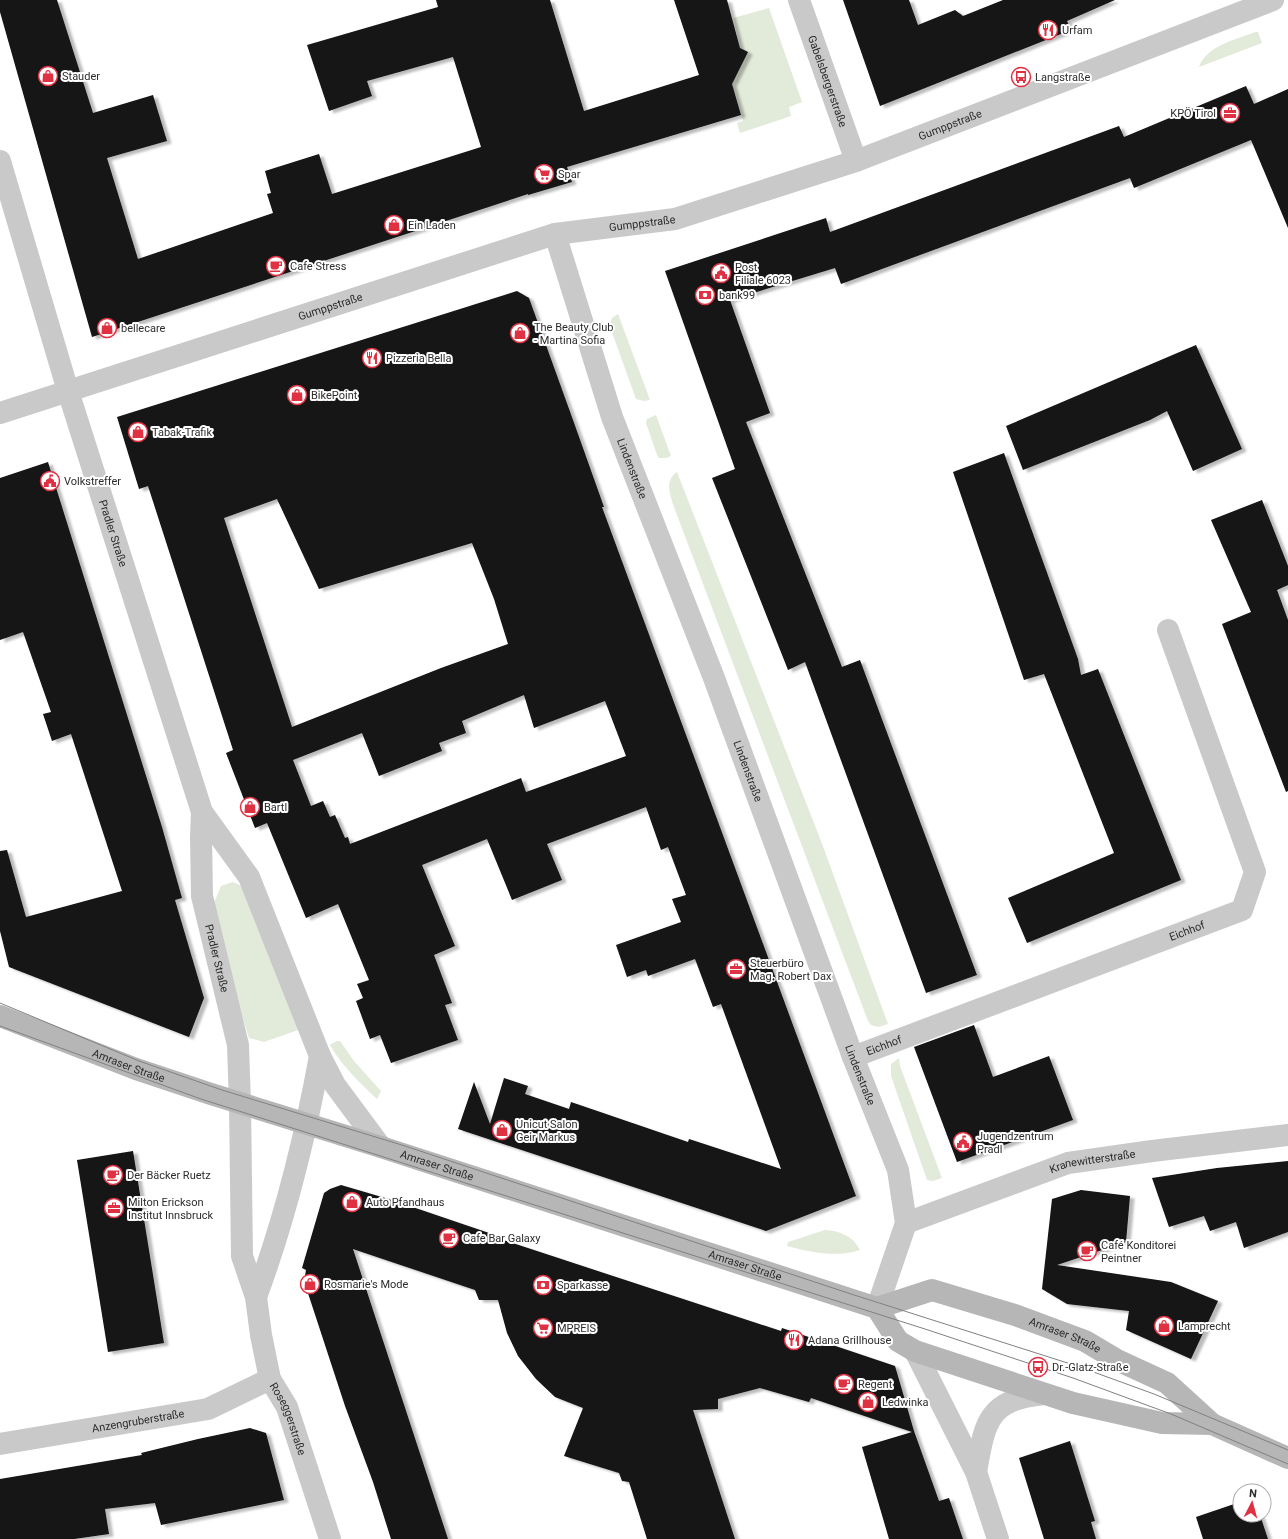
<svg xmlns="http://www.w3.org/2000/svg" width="1288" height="1539" font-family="Roboto,sans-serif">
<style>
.green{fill:#e2ead9}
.building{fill:#131313;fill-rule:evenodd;filter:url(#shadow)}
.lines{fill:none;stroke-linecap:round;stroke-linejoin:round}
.street{stroke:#c9c9c9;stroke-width:22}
.secondary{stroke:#b6b6b6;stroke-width:22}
.tram{stroke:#818181;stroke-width:1}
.labels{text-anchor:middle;stroke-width:4;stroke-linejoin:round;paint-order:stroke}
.poi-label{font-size:11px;fill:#2c2c2c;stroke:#fff;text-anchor:start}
.street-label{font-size:11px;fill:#2c2c2c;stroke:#fff}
</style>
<defs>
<filter id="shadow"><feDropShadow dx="4.5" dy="2.5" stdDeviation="1" flood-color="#0004"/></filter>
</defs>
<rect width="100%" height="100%" fill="#fff"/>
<!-- green -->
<path class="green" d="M 769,8 L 802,102 L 789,107 L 791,116 L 740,133 L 737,123 L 743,121 L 727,68 L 738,72 L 748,52 L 740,48 L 733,18 Z
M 1255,32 L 1258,32 L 1262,43 L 1199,67 C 1207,45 1236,40 1255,32 Z
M 618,314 L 650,400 L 644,401 L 636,399 L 609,324 L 612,318 Z
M 656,415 L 671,456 L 666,458 L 659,458 L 657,455 L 646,423 L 647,419 Z
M 677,472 L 821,841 L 888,1024 L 878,1027 L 871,1025 L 868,1021 L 674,507 C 670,495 664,481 677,472 Z
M 233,882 L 244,887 L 301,1029 L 264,1042 L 249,1038 L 238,1002 L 214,903 L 221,886 Z
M 337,1041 L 340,1041 L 354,1061 L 381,1091 L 377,1099 C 359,1082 342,1066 330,1045 Z
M 899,1058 L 900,1066 L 942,1178 L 933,1181 L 927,1180 L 891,1076 L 891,1064 Z
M 825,1230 C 840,1231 853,1236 860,1250 C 837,1258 810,1252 787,1246 L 788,1242 Z"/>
<!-- building -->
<path class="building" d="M 0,0 L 57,0 L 93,113 L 153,95 L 167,141 L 107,158 L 138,259 L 273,213 L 267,194 L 271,193 L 265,171 L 319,154 L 332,194 L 481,147 L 453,57 L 367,81 L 372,96 L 329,111 L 307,45 L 438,7 L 436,0 L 550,0 L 584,111 L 699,75 L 674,0 L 727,0 L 740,48 L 748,52 L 732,84 L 741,115 L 567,167 L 572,182 L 528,195 L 528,194 L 92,337 L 0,12 Z
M 843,0 L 909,0 L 918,25 L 955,10 L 963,16 L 1003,0 L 1115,0 L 1067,21 L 1071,30 L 880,106 Z
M 1246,86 L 1254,104 L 1288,89 L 1288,228 L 1251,140 L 1134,188 L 1130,178 L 841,284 L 835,268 L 730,300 L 770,413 L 746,422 L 842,667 L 860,660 L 977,975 L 926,993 L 805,662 L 788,670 L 712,478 L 735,469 L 665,271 L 826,218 L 830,232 L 1119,126 L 1124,137 Z
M 517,291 L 529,298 L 573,420 L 604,507 L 602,507 L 856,1196 L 766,1231 L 458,1129 L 474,1082 L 490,1124 L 504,1078 L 528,1086 L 525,1094 L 569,1109 L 571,1102 L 688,1142 L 689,1139 L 781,1169 L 721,1004 L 713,1007 L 695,959 L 648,976 L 646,970 L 627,977 L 616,945 L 681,922 L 672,899 L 686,895 L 668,847 L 661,850 L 646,807 L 547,844 L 562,880 L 512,900 L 487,839 L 422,865 L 455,946 L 434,955 L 452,1003 L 445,1005 L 458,1040 L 391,1063 L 380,1035 L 370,1039 L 356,1001 L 363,998 L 357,984 L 369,980 L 338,904 L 306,918 L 267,823 L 255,828 L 226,753 L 233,750 L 148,486 L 139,489 L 117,417 ZM 277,499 L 319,589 L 472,543 L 494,599 L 508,644 L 441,668 L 292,727 L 224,518 ZM 524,695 L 534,728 L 605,701 L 626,756 L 526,792 L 521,778 L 350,844 L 348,837 L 345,838 L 335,815 L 330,817 L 323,801 L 311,806 L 293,760 L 362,733 L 379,776 L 442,751 L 439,743 L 466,733 L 462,721 Z
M 1196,345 L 1242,449 L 1193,471 L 1167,411 L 1150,420 L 1023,470 L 1006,426 Z
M 1004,453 L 1078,659 L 1081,675 L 1098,669 L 1181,880 L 1027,943 L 1008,898 L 1114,853 L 1044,674 L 1024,680 L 953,472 Z
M 48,462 L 162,827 L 182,898 L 175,900 L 204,998 L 189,1037 L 9,967 L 0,931 L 0,851 L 7,850 L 26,917 L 122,891 L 71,734 L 52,741 L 43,714 L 51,712 L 23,632 L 0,640 L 0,478 Z
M 1262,500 L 1288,566 L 1288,585 L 1277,590 L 1288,620 L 1288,791 L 1286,792 L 1222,624 L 1251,612 L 1211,520 Z
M 974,1025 L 993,1077 L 1049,1056 L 1073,1120 L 957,1162 L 914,1047 Z
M 133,1151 L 164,1343 L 108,1352 L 77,1160 Z
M 1288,1161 L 1288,1232 L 1244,1248 L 1236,1222 L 1210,1231 L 1204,1216 L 1169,1227 L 1152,1178 L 1217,1168 Z
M 341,1185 L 392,1200 L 492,1234 L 491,1236 L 781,1331 L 782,1328 L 895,1366 L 914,1431 L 939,1501 L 949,1498 L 963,1539 L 889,1539 L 862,1447 L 912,1432 L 811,1398 L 809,1402 L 760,1388 L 718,1399 L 718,1409 L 693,1410 L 735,1539 L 647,1539 L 629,1482 L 622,1481 L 619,1473 L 564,1456 L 583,1408 L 555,1397 L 536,1379 L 518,1356 L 507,1333 L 498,1300 L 479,1300 L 475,1290 L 353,1249 L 448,1539 L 391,1539 L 373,1482 L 345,1406 L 304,1281 L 306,1270 L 302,1268 L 324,1193 L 330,1189 Z
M 1081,1190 L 1130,1196 L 1126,1242 L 1057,1265 L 1171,1282 L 1218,1301 L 1191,1359 L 1126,1330 L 1129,1311 L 1067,1304 L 1042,1289 L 1052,1199 Z
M 250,1428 L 266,1433 L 284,1500 L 161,1525 L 155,1503 L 105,1509 L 109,1534 L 74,1539 L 0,1539 L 0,1479 L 142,1455 L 141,1453 L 198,1439 Z
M 1070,1441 L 1095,1521 L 1091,1522 L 1096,1539 L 1044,1539 L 1019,1458 Z
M 1240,1502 L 1240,1515 L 1260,1515 L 1268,1539 L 1203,1539 L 1196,1517 Z"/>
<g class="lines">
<!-- street -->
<g class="street">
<path id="s1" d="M 799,0 L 856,161"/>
<path id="s2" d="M 0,161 L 68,391 L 202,812 L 249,877 L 320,1056 L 335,1085 L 381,1147"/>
<path id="s3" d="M 555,234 L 612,417 L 714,678 L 853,1057 L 898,1170 L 906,1223 L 877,1308"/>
<path id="s4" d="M 0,413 L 555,234 L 675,219 L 856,161 L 1273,0"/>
<path id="s5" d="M 202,812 L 201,837 L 202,896 L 238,1045 L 240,1104 L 242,1256 L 256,1297 L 261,1335 L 270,1379 L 287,1407 L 330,1539"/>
<path id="s6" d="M 853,1057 L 1242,910 L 1255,872 L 1168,630"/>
<path id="s7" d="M 906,1223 L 1068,1163 L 1152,1151 L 1288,1135"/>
<path d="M 256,1297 C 285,1219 305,1138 320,1056"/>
<path d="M 915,1351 L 976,1472 L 998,1539"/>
<path id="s8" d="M 0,1444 L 208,1409 L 270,1379"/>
<path d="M 976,1472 C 985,1422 987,1400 1044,1394"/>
</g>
<!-- secondary -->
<g class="secondary">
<path id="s9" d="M 0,1016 L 136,1069 L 211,1094 L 381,1147 L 877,1308 L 932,1290 L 1015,1315 L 1085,1341 L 1117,1360 L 1167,1383 L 1212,1424 L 1288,1458"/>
<path d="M 877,1308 L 898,1341 L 915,1351 L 1073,1403 L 1162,1423 L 1212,1424"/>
</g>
<!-- tram -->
<path class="tram" d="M 0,1003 L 139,1061 L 222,1090 L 405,1146 L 851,1294 L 1077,1366 L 1154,1394 L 1288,1450
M 0,1026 L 201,1099 L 925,1329 L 1073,1378 L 1171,1414 L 1288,1464"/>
</g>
<!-- icons -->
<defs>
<g id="restaurant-ring" transform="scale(1)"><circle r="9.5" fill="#fff" stroke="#e03142" stroke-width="1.5"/><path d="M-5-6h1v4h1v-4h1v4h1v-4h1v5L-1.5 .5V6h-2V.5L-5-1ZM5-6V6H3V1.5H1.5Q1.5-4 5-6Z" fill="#e03142"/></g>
<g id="shop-ring" transform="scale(1)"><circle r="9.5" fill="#fff" stroke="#e03142" stroke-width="1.5"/><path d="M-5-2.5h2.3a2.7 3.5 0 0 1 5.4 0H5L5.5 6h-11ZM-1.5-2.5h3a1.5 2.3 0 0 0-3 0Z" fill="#e03142"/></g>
<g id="bus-ring" transform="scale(1)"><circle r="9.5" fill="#fff" stroke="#e03142" stroke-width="1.5"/><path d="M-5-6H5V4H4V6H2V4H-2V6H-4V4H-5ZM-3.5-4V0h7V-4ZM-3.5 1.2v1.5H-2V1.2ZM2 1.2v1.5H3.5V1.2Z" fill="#e03142"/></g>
<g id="office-ring" transform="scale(1)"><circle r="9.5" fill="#fff" stroke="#e03142" stroke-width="1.5"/><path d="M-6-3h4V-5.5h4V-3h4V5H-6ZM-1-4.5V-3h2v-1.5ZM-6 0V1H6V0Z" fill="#e03142"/></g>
<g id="supermarket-ring" transform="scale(1)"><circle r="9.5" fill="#fff" stroke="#e03142" stroke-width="1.5"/><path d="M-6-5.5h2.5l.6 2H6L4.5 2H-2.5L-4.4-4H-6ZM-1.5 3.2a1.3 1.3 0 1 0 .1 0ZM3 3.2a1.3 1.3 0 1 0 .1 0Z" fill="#e03142"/></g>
<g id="cafe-ring" transform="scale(1)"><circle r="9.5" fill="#fff" stroke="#e03142" stroke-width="1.5"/><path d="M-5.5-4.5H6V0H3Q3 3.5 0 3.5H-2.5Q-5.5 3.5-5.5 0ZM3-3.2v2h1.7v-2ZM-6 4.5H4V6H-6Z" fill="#e03142"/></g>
<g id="civic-ring" transform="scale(1)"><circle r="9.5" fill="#fff" stroke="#e03142" stroke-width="1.5"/><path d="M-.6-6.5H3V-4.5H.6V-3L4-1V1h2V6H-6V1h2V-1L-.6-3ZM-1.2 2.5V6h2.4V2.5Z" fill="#e03142"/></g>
<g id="bank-ring" transform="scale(1)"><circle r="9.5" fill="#fff" stroke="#e03142" stroke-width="1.5"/><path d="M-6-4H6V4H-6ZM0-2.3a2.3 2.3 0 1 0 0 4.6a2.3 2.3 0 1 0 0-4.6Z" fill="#e03142"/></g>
</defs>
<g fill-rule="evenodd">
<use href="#restaurant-ring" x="1048" y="30"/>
<use href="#shop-ring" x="48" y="76"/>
<use href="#bus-ring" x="1021" y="77"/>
<use href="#office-ring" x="1230" y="113"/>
<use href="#supermarket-ring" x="544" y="174"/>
<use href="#shop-ring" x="394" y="225"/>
<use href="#cafe-ring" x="276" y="266"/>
<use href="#civic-ring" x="721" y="273"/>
<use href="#bank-ring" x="705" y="295"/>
<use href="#shop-ring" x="107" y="328"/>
<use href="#shop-ring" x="520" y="333"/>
<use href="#restaurant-ring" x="372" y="358"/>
<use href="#shop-ring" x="297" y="395"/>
<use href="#shop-ring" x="138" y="432"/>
<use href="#civic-ring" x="50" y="481"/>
<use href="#shop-ring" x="250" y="807"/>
<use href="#office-ring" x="736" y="969"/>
<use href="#shop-ring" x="502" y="1130"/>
<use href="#civic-ring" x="963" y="1142"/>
<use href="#cafe-ring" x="113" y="1175"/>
<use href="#shop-ring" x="352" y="1202"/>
<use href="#office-ring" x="114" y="1208"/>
<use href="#cafe-ring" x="449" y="1238"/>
<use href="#cafe-ring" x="1087" y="1251"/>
<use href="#shop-ring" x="310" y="1284"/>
<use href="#bank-ring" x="543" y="1285"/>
<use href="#shop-ring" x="1164" y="1326"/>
<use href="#supermarket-ring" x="543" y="1328"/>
<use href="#restaurant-ring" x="794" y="1340"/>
<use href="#bus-ring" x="1038" y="1367"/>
<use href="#cafe-ring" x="844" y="1384"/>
<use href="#shop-ring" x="868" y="1402"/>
</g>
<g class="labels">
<!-- poi labels -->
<g class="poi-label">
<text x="1062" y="34">Urfam</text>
<text x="62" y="80">Stauder</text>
<text x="1035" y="81">Langstraße</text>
<text x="1216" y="117" text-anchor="end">KPÖ Tirol</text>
<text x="558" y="178">Spar</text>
<text x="408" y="229">Ein Laden</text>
<text x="290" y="270">Cafe Stress</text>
<text x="735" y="271">Post<tspan x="735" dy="13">Filiale 6023</tspan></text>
<text x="719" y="299">bank99</text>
<text x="534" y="331">The Beauty Club<tspan x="534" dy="13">- Martina Sofia</tspan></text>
<text x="121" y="332">bellecare</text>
<text x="386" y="362">Pizzeria Bella</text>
<text x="311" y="399">BikePoint</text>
<text x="152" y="436">Tabak-Trafik</text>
<text x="64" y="485">Volkstreffer</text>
<text x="264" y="811">Bartl</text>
<text x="750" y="967">Steuerbüro<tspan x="750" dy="13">Mag. Robert Dax</tspan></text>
<text x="516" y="1128">Unicut Salon<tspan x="516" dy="13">Geir Markus</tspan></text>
<text x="977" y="1140">Jugendzentrum<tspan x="977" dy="13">Pradl</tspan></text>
<text x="127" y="1179">Der Bäcker Ruetz</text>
<text x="128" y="1206">Milton Erickson<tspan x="128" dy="13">Institut Innsbruck</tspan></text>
<text x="366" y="1206">Auto Pfandhaus</text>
<text x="463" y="1242">Cafe Bar Galaxy</text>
<text x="1101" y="1249">Café Konditorei<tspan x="1101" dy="13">Peintner</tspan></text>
<text x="324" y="1288">Rosmarie's Mode</text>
<text x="557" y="1289">Sparkasse</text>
<text x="1178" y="1330">Lamprecht</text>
<text x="557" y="1332">MPREIS</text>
<text x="808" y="1344">Adana Grillhouse</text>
<text x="1052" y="1371">Dr.-Glatz-Straße</text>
<text x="858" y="1388">Regent</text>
<text x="882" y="1406">Ledwinka</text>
</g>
<!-- street labels -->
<g class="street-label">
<text dy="4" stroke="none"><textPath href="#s1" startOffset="86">Gabelsbergerstraße</textPath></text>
<text dy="4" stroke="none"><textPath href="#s4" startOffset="995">Gumppstraße</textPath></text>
<text dy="4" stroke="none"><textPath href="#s4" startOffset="671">Gumppstraße</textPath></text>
<text dy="4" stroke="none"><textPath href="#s4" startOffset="347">Gumppstraße</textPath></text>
<text dy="4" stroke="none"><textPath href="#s3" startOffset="247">Lindenstraße</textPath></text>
<text dy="4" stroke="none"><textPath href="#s2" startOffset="389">Pradler Straße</textPath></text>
<text dy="4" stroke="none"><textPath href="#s3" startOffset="571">Lindenstraße</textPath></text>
<text dy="4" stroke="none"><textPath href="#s6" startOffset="357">Eichhof</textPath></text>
<text dy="4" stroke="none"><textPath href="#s5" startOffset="148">Pradler Straße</textPath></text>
<text dy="4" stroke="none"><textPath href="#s6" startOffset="33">Eichhof</textPath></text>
<text dy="4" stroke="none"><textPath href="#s9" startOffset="138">Amraser Straße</textPath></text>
<text dy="4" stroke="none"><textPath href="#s3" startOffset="895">Lindenstraße</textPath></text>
<text dy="4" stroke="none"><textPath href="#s7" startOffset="197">Kranewitterstraße</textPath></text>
<text dy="4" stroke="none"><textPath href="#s9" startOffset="462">Amraser Straße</textPath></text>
<text dy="4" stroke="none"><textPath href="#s9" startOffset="786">Amraser Straße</textPath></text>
<text dy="4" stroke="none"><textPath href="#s9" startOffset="1123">Amraser Straße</textPath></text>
<text dy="4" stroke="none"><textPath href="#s5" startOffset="619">Roseggerstraße</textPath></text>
<text dy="4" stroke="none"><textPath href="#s8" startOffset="140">Anzengruberstraße</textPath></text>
</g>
</g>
<!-- north arrow -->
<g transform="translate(1252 1503) rotate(6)"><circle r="19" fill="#ffffff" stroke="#ababab"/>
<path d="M0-3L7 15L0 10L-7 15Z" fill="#e03142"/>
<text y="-6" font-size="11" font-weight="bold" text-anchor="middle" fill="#2c2c2c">N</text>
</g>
</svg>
